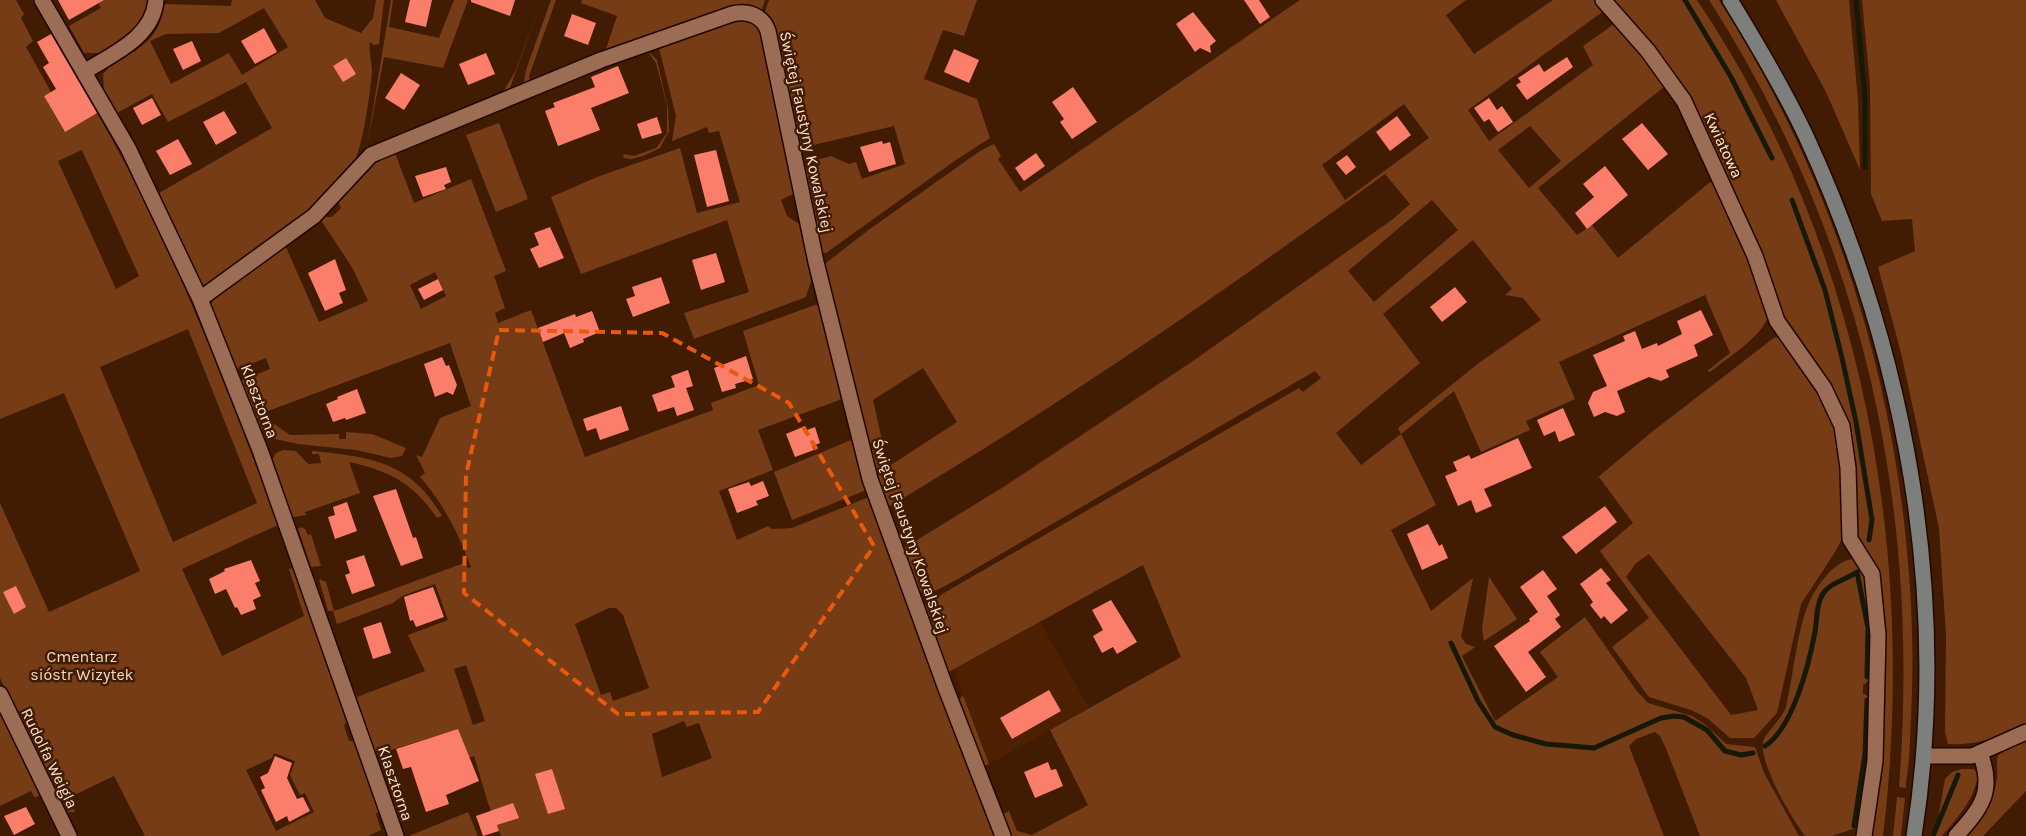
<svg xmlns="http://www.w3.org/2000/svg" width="2026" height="836" font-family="Karla,sans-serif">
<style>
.built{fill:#4c2001}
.green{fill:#763c16;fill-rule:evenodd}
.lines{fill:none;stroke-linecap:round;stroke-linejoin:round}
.stream{stroke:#171806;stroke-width:5}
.building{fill:#fa7e6a}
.minor-casing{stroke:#220700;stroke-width:18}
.secondary-casing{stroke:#220700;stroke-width:18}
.minor{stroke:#9a6d54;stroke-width:15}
.secondary{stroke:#7d7f7c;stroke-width:15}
.marked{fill:none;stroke:#e8590c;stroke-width:4;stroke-dasharray:10 6;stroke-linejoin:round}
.labels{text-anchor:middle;stroke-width:5;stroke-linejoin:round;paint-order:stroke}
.street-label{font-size:16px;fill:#fee4d6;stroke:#411c03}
.park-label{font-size:16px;fill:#f4d8c9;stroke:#411c03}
</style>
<rect width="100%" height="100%" fill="#411c03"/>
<!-- built -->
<path class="built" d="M 1040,622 L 1089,708 L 989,764 L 954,669 Z"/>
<!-- green -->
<path class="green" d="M 0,0 L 16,0 L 24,14 L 21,18 L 33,41 L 26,47 L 51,92 L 44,96 L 64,131 L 97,113 C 172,242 226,385 278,525 L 182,569 L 222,656 L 304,616 L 289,569 L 295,567 L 346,704 L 342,708 L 346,722 L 344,726 L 349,741 L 356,741 L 381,809 L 376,814 L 381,830 L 368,836 L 145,836 L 114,776 L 68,798 L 75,812 L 66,812 L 0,678 L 0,503 L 49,612 L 140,571 L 64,393 L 0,419 ZM 82,150 L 139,276 L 116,289 L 58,161 ZM 188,329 L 257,503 L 173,542 L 100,367 ZM 274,753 L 295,761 L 290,775 L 300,795 L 305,793 L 314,812 L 276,831 L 246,770 L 272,758 Z
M 97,0 L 148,0 L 145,18 L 136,29 L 101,53 L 84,53 L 69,26 L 101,8 Z
M 232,0 L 315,0 L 325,18 L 361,33 L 373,18 L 376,0 L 384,0 L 379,44 L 374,45 L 370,42 C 368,51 372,62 372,72 C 370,94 364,137 356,158 C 341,200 247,259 209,287 L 203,286 L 159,193 L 272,128 L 246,82 L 168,122 L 152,94 L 117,113 L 104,90 L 103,74 L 115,61 L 131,49 L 134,52 C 155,36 159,30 165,4 L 231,6 ZM 264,8 L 288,47 L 242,75 L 229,53 L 171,84 L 150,41 L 166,34 L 219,33 Z
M 391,0 L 393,0 L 389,27 L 439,38 L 454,0 L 468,0 L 443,68 L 384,57 L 367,146 L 370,149 L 368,150 L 367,146 Z
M 551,0 L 556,0 L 529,76 L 531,85 L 527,87 L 524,81 L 526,70 Z
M 582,0 L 765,0 L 761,12 L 605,52 L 617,16 L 581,3 Z
M 769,0 L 977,0 L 964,36 L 943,30 L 924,79 L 977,99 L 990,138 L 953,162 L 826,253 L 819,252 L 801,166 L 806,166 L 809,162 L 831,156 L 849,164 L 856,162 L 862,179 L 905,164 L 894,126 L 805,147 L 797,145 L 764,14 Z
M 1300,0 L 1466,0 L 1446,15 L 1474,54 L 1553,0 L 1597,0 L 1605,10 L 1468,110 L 1489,141 L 1593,65 L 1583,46 L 1617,22 L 1665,86 L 1538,188 L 1577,235 L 1592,225 L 1618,258 L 1709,183 L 1715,181 L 1740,230 L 1768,316 C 1763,336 1726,359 1710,372 L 1707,371 L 1730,353 L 1705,295 L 1559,362 L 1575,399 L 1526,421 L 1530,430 L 1481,452 L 1454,391 L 1401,434 L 1436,505 L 1391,530 L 1431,611 L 1473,578 L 1461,637 L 1466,644 L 1475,647 L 1462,656 L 1495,721 L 1558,677 L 1540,652 L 1585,617 L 1636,690 L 1648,703 L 1692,716 L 1706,725 L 1726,744 L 1755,747 L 1764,773 L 1799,836 L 1700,836 L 1665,746 L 1660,736 L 1655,732 L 1636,739 L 1629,746 L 1664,836 L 1007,836 L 999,816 L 1009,811 L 1017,831 L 1032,835 L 1088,805 L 1050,730 L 1181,657 L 1143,565 L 945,674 L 924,608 L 925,604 L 1299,388 L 1303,392 L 1321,378 L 1315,371 L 956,580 C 944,586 932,596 918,591 L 884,507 L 821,267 L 867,231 L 980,151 L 994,144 L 1001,156 L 998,159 L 1020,192 ZM 1404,104 L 1429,138 L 1345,200 L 1322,165 ZM 1530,126 L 1561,161 L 1529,188 L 1498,150 ZM 1385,174 L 1410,204 L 1393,219 L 1193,361 L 1005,486 L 904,548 L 888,507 C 1060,405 1225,291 1385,174 ZM 1432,200 L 1458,230 L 1374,302 L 1348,271 ZM 1473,240 L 1512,289 L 1505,295 L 1523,298 L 1541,320 L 1480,362 L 1398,428 L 1401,434 L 1361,465 L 1336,433 L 1420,363 L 1383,314 ZM 923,368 L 957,422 L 888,467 L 873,400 Z
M 1610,0 L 1697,0 C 1861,244 1918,546 1883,836 L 1870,836 L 1879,579 C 1876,561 1864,551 1857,535 L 1845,413 L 1835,396 L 1785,327 L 1724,174 Z
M 1709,0 L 1719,0 C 1833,177 1897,380 1910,589 C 1913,632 1913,676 1911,718 C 1910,734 1910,751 1908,768 C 1908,775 1905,782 1906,788 L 1899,787 C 1921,504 1863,240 1709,0 Z
M 1776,0 L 1849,0 L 1858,101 L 1860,170 L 1826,92 Z
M 1862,0 L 2026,0 L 2026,725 C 2000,736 1977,746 1948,744 L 1945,732 L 1946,635 L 1939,528 L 1901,353 L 1878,267 L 1915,251 L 1912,219 L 1882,221 L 1871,194 L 1870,85 Z
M 540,3 L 510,88 L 500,97 L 515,72 Z
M 738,17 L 759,25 L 779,101 L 774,103 L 780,121 L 794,189 L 793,194 L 781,200 L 787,216 L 799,224 L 811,281 L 806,297 L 694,339 L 684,313 L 749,292 L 727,220 L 581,274 L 551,197 L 597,177 L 680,148 L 697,213 L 740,202 L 719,131 L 709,133 L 707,127 L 672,141 L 676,116 L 658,44 Z
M 646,49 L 657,60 L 668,108 L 669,131 L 660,148 L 643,156 L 631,159 L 624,158 L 623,154 L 634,156 L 656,148 L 667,133 L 667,105 L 656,63 Z
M 499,123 L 528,199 L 496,212 L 466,135 Z
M 395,153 L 414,203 L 471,179 L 506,271 L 494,276 L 505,308 L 495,313 L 498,323 L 531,310 L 585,457 L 713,410 L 711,403 L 759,385 L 743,331 L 815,305 L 820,305 L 845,398 L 758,430 L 773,470 L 719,491 L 737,540 L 768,526 L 772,529 L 792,528 L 869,497 L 999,836 L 501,836 L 488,803 L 474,756 L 461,760 L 449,732 L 378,754 L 377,751 L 371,752 L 347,681 L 349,678 L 357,697 L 425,671 L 408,635 L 448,620 L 435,584 L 402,596 L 393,603 L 337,624 L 333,611 L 328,611 L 319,579 L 326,582 L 334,611 L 464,563 L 468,568 L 471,567 C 458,533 444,504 420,477 L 425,473 L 416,455 L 422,457 L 440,418 L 471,406 L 450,343 L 260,414 L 290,435 L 339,434 L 339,439 L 346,439 L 346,432 L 372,434 L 406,448 L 402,456 L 391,458 L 356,450 L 298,444 L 275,439 L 259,428 L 240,381 L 270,369 L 266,358 L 235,370 L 210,306 L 217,294 L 285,245 L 319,322 L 368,301 L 353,269 L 321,220 L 325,217 L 332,217 L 341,208 L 337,199 L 364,169 ZM 435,272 L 446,296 L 421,309 L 410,285 ZM 609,608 L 616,608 L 623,615 L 649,688 L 613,701 L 610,692 L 601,695 L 575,624 ZM 466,665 L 485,721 L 473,725 L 454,669 ZM 684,721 L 687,727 L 699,723 L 712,758 L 662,777 L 652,734 Z
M 1775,337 L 1781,339 L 1829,408 L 1841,444 L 1843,537 L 1835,552 L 1801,604 L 1777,713 L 1754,738 L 1730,738 L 1707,718 L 1691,710 L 1649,697 L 1612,647 L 1649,618 L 1600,551 L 1633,523 L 1599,477 L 1591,483 L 1653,431 ZM 1649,554 L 1746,678 L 1758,710 L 1731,715 L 1626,577 L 1636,563 Z
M 856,438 L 869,489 L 792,520 L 774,472 Z
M 283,450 L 296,451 L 308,464 L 321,463 L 319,454 L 312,454 L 312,451 C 371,457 410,461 442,516 L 437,518 C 413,483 390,471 349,462 L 360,493 L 305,512 L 306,515 L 295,517 L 291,516 L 271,462 L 276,453 Z
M 301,527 L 305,529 L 308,535 L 311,534 L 321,566 L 311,567 L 298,529 Z
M 1853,559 L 1856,560 C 1877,590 1871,644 1870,680 L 1863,685 L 1863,694 L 1869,696 L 1868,765 L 1859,827 L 1832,836 L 1805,836 C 1792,819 1759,763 1763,742 C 1765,733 1782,719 1786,707 C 1793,677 1797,632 1808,605 C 1815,588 1833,561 1853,559 Z
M 1489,577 L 1517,619 L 1484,641 L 1482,629 Z
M 963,695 L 989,764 L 980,768 L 956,704 Z
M 0,711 L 40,795 L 35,798 L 31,791 L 0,806 Z
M 2026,740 L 2026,791 L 1983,836 L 1967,836 C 1983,819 1993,803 1997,779 C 1998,771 1996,763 1998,755 Z
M 1962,769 L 1974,769 L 1978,775 C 1974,800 1958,817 1942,836 L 1935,836 L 1945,779 L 1952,772 Z
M 1897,797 L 1905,798 L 1901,836 L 1893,836 Z
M 468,812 L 478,836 L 409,836 Z"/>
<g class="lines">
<!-- stream -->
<path class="stream" d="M 1685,0 L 1731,77 L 1772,158
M 1856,0 L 1865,98 L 1865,167
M 1792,200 L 1825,290 L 1842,358 L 1856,422 L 1872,520 L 1869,540
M 1451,643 L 1478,701 L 1495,727 L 1513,735 L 1546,744 L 1594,748 L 1661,718 L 1674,716 L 1684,717 L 1707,730 L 1725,751 L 1741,755 L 1753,753
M 1765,746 C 1793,728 1809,664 1815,632 C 1817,620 1816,598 1827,589 C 1835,581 1848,579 1857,572 L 1868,628 L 1867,677
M 1854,826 L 1865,754 L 1867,700
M 1933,836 L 1958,775"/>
</g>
<!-- building -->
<path class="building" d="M 58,0 L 104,0 L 69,20 Z
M 410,0 L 432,0 L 426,27 L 405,22 Z
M 471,0 L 515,0 L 510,16 L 471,2 Z
M 1244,0 L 1259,0 L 1270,17 L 1260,24 Z
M 1193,12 L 1216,41 L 1210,46 L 1211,53 L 1200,48 L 1195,52 L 1176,24 Z
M 572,14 L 596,23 L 588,45 L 564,36 Z
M 264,28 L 277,52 L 255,64 L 241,41 Z
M 51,34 L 97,113 L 65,132 L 44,96 L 56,89 L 43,67 L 49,63 L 37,42 Z
M 192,41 L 201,61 L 183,70 L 173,49 Z
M 954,49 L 979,60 L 969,83 L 944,72 Z
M 486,53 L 495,74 L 468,85 L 459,64 Z
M 1567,57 L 1573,67 L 1527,100 L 1516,85 L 1521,82 L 1518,78 L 1539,64 L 1544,72 Z
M 346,58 L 356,74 L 343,82 L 333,66 Z
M 618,66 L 629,93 L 591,108 L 600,130 L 558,146 L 545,111 L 555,107 L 553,103 L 595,87 L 591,77 Z
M 401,73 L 420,85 L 404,110 L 385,98 Z
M 1073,87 L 1097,122 L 1072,139 L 1060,122 L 1064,119 L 1052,102 Z
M 152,98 L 161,115 L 142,125 L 133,108 Z
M 1489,98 L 1497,110 L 1502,106 L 1513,122 L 1498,132 L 1489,119 L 1484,122 L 1474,108 Z
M 224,111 L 237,133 L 216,145 L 203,122 Z
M 1397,116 L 1411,135 L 1390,151 L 1376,132 Z
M 657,117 L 662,133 L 642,139 L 637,124 Z
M 1642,123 L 1668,154 L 1648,170 L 1622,139 Z
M 178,139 L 192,164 L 170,175 L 156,151 Z
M 882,141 L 883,144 L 890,142 L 896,164 L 869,172 L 860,147 Z
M 716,150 L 729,201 L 707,207 L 694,155 Z
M 1036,153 L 1045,166 L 1024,181 L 1015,168 Z
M 1347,155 L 1356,167 L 1346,175 L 1336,163 Z
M 1605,166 L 1628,195 L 1587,229 L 1575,213 L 1594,197 L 1583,184 Z
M 446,167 L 451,182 L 444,185 L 446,189 L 423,197 L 415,176 Z
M 550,227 L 564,258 L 539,268 L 530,249 L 539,245 L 534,233 Z
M 716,253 L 725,282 L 701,290 L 692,260 Z
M 335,259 L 346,290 L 339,293 L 343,303 L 325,311 L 308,273 Z
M 661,277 L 670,303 L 633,317 L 626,299 L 635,296 L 632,287 Z
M 438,279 L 443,290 L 424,300 L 418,289 Z
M 1455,287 L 1467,302 L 1442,322 L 1430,307 Z
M 1701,310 L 1713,335 L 1694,345 L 1698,356 L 1666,370 L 1669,377 L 1661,381 L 1649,377 L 1617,391 L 1625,412 L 1617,416 L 1605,412 L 1594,417 L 1588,403 L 1593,392 L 1607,386 L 1593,355 L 1625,341 L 1623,336 L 1635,331 L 1642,349 L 1657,343 L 1658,346 L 1682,334 L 1677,321 Z
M 592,311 L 600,332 L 583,339 L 584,342 L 570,348 L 564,333 L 543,342 L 538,328 L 575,314 L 576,317 Z
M 746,356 L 753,379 L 735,384 L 736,388 L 722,392 L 714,368 Z
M 442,357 L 446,366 L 449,365 L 457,385 L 453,395 L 447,392 L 435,397 L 424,364 Z
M 688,370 L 693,386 L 686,388 L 694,410 L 677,416 L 674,407 L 658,412 L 652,395 L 675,387 L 671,376 Z
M 357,389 L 366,413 L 346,420 L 345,418 L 333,422 L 326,404 L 338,399 L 337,397 Z
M 621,406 L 629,430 L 600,440 L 596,428 L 587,431 L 583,419 Z
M 1563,408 L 1575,435 L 1559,442 L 1555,431 L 1544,436 L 1537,420 Z
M 805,426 L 807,430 L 815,427 L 820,443 L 812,446 L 814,450 L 795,457 L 786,434 Z
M 1518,438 L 1532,468 L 1484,489 L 1492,506 L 1476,513 L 1471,500 L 1458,506 L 1445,476 L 1457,471 L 1453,462 L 1469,455 L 1471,459 Z
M 763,481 L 769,496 L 756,501 L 758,505 L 737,513 L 728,489 L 749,482 L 751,486 Z
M 396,489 L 413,538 L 416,537 L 423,558 L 401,566 L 373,496 Z
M 347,502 L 357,531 L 335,539 L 328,517 L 335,515 L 333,507 Z
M 1605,506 L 1617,522 L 1576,554 L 1562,537 Z
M 1428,524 L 1439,546 L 1442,544 L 1448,558 L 1422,570 L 1407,534 Z
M 364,555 L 375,586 L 352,594 L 345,575 L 350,573 L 346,561 Z
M 251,560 L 260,581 L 255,583 L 261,596 L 253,600 L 256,609 L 241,615 L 237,607 L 235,608 L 226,589 L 215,594 L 209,579 L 225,571 L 224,569 Z
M 1601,568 L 1611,580 L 1606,583 L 1628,610 L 1611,624 L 1604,616 L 1601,619 L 1590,605 L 1593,602 L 1580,584 Z
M 1543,570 L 1557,589 L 1547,596 L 1560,615 L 1555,619 L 1561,627 L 1528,652 L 1546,677 L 1526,692 L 1494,646 L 1530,621 L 1529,619 L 1538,612 L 1520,587 Z
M 16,586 L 26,607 L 14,614 L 3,592 Z
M 433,587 L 444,617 L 416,627 L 413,620 L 410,621 L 404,597 Z
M 1111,600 L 1137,642 L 1117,654 L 1113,647 L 1102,653 L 1093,636 L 1103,630 L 1092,610 Z
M 381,622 L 391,653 L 373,659 L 363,628 Z
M 1049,690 L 1061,711 L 1012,739 L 1000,718 Z
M 458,729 L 479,781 L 446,795 L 449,804 L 426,812 L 411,767 L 403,769 L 396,749 Z
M 275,756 L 292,763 L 287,778 L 297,799 L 303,797 L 310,811 L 289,822 L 287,816 L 276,822 L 261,790 L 265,788 L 260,777 L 268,773 Z
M 1048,762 L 1051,770 L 1056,769 L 1063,786 L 1035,798 L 1024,772 Z
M 552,769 L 565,809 L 548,814 L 535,774 Z
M 513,803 L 519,818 L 497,825 L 499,831 L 483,836 L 476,816 Z
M 26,807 L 35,824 L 14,835 L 4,816 Z"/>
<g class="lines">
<!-- minor casing -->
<g class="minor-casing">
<path id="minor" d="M 42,0 L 128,148 L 200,299 L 260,450 L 396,836
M 1603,0 L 1648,51 L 1684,101 L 1755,256 L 1777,321 L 1824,388 L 1842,426 L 1848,468 L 1850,539 L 1872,574 L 1878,635 L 1875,761 L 1864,836
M 84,72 C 112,54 153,38 156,0
M 200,299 L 314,216 L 371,155 L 601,60 L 732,14 C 748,10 763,16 768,31 L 816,262 L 870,479 L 945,686 L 1003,836
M 0,694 L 69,836
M 1924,756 L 1972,756 L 2026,732
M 1956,836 C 1981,808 1995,792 1980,753"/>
</g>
<!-- secondary casing -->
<g class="secondary-casing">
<path id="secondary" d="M 1730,0 C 1757,44 1783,88 1805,134 C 1906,352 1951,598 1914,836"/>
</g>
<!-- minor -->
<use href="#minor" class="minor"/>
<!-- secondary -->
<use href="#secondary" class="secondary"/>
</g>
<!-- marked area -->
<path class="marked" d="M 499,330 L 662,333 L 789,403 L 874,546 L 758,712 L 618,714 L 464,593 L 466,475 Z"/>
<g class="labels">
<!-- street labels -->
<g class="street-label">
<text transform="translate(807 132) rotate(78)" y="6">Świętej Faustyny Kowalskiej</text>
<text transform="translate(1724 145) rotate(65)" y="6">Kwiatowa</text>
<text transform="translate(260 401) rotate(69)" y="6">Klasztorna</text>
<text transform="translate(911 536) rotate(71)" y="6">Świętej Faustyny Kowalskiej</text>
<text transform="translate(50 758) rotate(64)" y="6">Rudolfa Weigla</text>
<text transform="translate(396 783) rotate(71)" y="6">Klasztorna</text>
</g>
<!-- park labels -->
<g class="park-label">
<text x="82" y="662">Cmentarz<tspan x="82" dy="18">sióstr Wizytek</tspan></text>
</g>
</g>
</svg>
